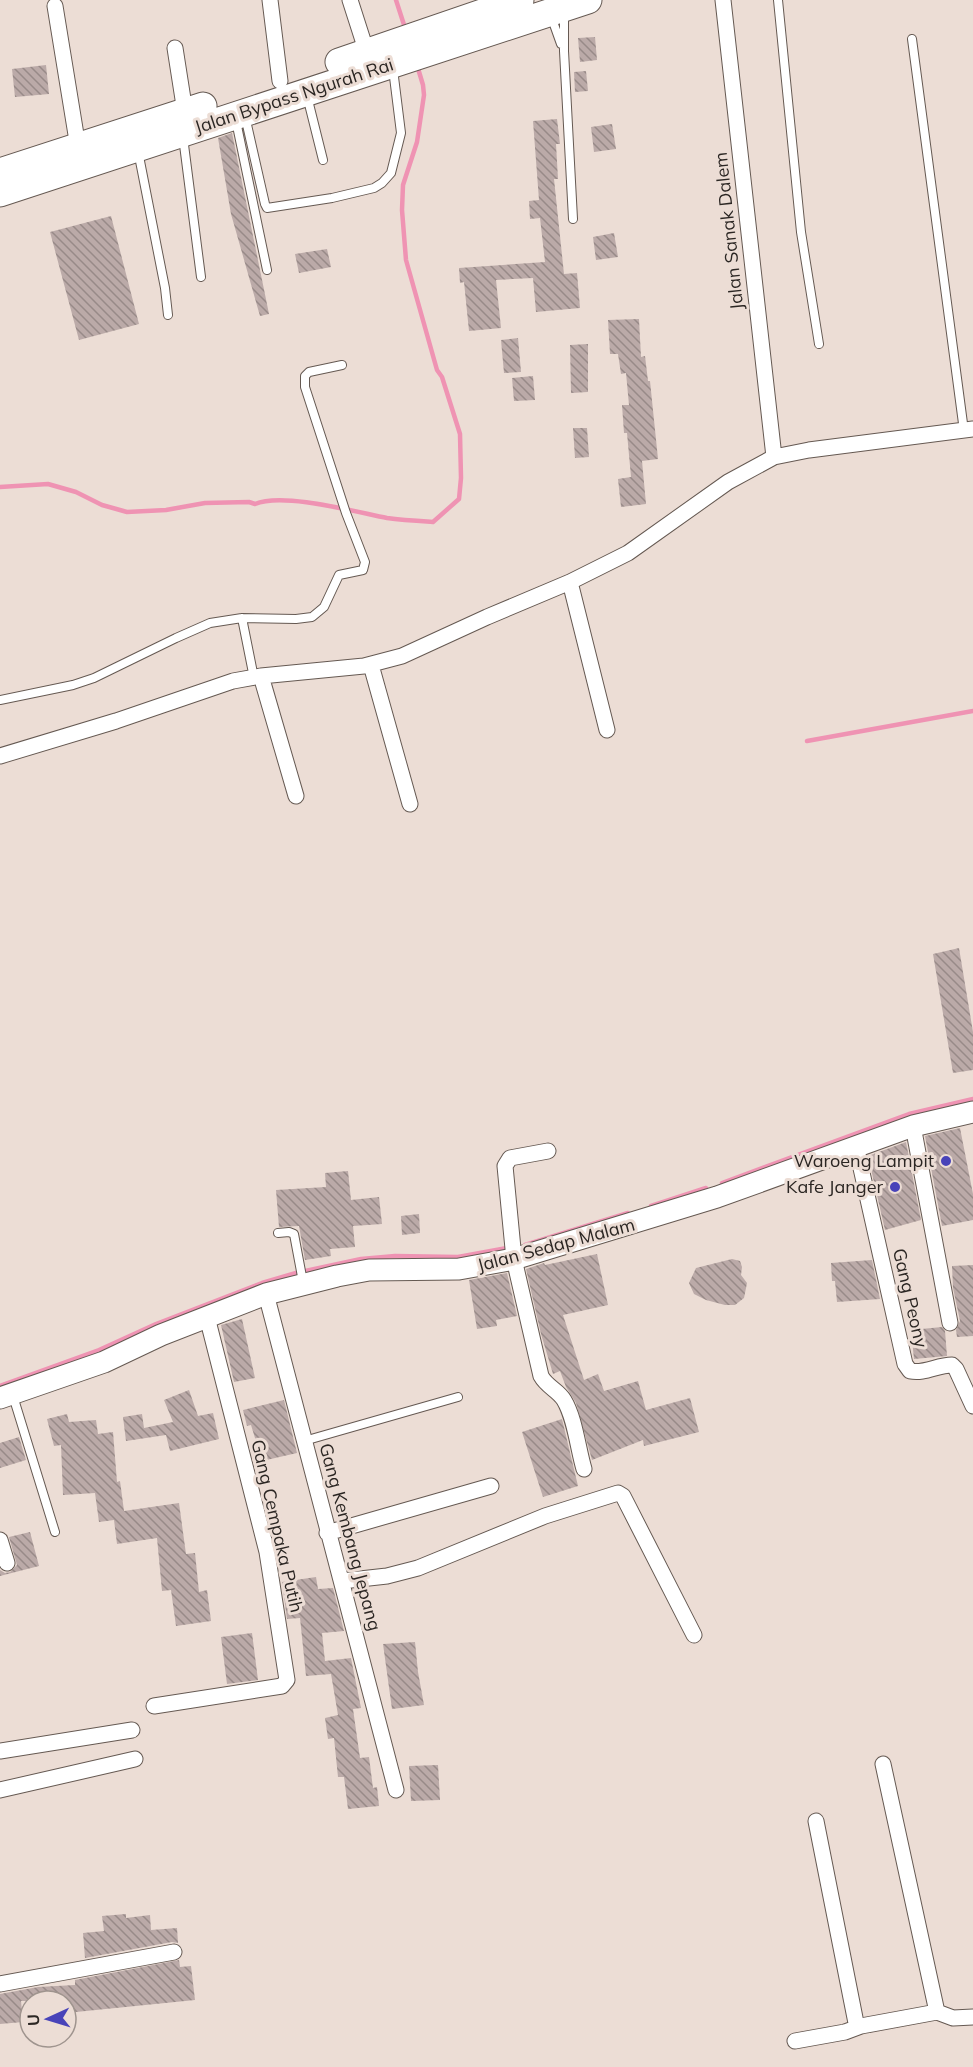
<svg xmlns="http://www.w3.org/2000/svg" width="973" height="2067" font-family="Mulish,sans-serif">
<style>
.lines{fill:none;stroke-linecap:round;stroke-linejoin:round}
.stream{stroke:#ef93b3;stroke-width:4.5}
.building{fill:url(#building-back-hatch)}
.lane-casing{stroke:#655952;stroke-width:10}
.street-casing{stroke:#655952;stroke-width:17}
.secondary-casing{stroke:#655952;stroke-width:23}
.highway-casing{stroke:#655952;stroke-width:29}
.lane{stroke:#fff;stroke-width:8}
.street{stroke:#fff;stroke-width:15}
.secondary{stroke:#fff;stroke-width:21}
.highway{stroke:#fff;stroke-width:27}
.poi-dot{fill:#4843b9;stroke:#ecddd5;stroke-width:2}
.labels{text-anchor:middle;stroke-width:6;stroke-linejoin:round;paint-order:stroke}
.street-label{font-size:18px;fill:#2b2623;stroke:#ecddd5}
.poi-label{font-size:18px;fill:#2b2623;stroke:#ecddd5;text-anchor:end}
</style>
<defs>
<pattern id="building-back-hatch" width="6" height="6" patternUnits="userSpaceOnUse" patternTransform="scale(1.5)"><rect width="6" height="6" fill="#bbaaa8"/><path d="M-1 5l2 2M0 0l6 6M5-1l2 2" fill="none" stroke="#988a88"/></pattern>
</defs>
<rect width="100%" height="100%" fill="#ecddd5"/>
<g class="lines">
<!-- stream -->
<path class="stream" d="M 396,0 L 406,31
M 0,487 L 48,484 L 76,492 L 102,505 L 127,512 L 166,510 L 205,503 L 249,502 L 255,504 C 283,492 356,512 387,518 C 402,520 418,521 433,522 L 459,499 L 461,478 L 460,434 L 442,377 L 437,370 L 406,260 L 402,210 L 403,185 L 417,142 L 424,95 L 423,85 L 417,65
M 807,741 L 973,711
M 722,1183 L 909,1114 L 973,1099
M 651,1206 L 706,1188
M 525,1245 L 628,1213
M 0,1386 L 99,1350 L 156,1324 L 262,1283 L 296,1273 L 361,1259 L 395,1256 L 458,1257 L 507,1248"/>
</g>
<!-- building -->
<path class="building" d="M 595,37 L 597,60 L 580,62 L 578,38 Z
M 46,65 L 49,94 L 15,97 L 12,69 Z
M 586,71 L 588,91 L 575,92 L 574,72 Z
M 557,119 L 560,144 L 556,144 L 558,179 L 554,179 L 564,274 L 577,273 L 580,308 L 536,312 L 533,278 L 496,280 L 501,328 L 469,331 L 464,282 L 460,283 L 459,268 L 545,262 L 540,218 L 530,219 L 529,201 L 539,200 L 533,121 Z
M 612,124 L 616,149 L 594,152 L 591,127 Z
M 232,133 L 269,314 L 260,316 L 231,214 L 218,138 Z
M 111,216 L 139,324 L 79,340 L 50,232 Z
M 614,233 L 618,257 L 596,260 L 593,237 Z
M 327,249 L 331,267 L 299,273 L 295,254 Z
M 639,319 L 641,357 L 645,356 L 648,381 L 650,381 L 658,459 L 642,461 L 646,504 L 621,507 L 618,479 L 631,477 L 627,433 L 624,433 L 622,405 L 629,405 L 626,373 L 621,374 L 618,354 L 610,354 L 608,320 Z
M 518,338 L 521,372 L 504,373 L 501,340 Z
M 588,344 L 588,392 L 571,393 L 570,345 Z
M 533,376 L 535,400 L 514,401 L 512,378 Z
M 573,428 L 587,428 L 589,457 L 575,458 Z
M 959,948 L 973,1032 L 973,1070 L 953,1073 L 933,954 Z
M 960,1128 L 973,1194 L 973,1220 L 942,1226 L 925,1136 Z
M 906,1142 L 921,1220 L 885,1230 L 868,1156 Z
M 348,1171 L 351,1200 L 379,1197 L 382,1224 L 353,1226 L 355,1247 L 330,1249 L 331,1256 L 305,1260 L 299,1226 L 279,1227 L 276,1190 L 326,1187 L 325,1173 Z
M 419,1214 L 420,1233 L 402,1235 L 401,1216 Z
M 597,1254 L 608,1305 L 563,1315 L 584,1380 L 598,1374 L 604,1391 L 638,1381 L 646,1410 L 690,1398 L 699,1432 L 644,1446 L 643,1440 L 592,1460 L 576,1403 L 566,1387 L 560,1371 L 553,1374 L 541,1334 L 526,1269 L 544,1263 L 545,1265 Z
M 732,1259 L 740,1261 L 742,1267 L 741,1275 L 747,1283 L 744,1298 L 735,1305 L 725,1305 L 706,1300 L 694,1294 L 689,1283 L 696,1268 Z
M 872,1260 L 880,1299 L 837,1302 L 835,1281 L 832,1281 L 831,1263 Z
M 973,1265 L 973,1336 L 957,1337 L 956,1330 L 960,1321 L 953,1288 L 952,1266 Z
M 507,1273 L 517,1316 L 496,1320 L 497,1326 L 477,1329 L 469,1280 Z
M 242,1319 L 255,1378 L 234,1382 L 221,1325 Z
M 942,1327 L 945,1331 L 947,1356 L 914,1359 L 911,1330 Z
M 189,1390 L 198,1416 L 213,1413 L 219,1439 L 170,1451 L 166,1435 L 126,1441 L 123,1417 L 142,1414 L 144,1428 L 173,1422 L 164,1400 Z
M 284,1400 L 297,1453 L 262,1461 L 251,1425 L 247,1426 L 243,1410 Z
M 67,1414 L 69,1422 L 96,1420 L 98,1434 L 113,1432 L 117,1482 L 120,1481 L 124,1511 L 179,1503 L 186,1554 L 195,1553 L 199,1592 L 207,1590 L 211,1621 L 176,1626 L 171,1590 L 162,1591 L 157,1538 L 117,1544 L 114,1520 L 99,1522 L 95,1493 L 63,1495 L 61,1445 L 54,1446 L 47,1419 Z
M 562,1419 L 578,1486 L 543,1497 L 522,1432 Z
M 19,1437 L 26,1460 L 0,1468 L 0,1443 Z
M 30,1532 L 39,1566 L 0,1576 L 0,1570 L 5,1573 L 10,1572 L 17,1565 L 9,1537 Z
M 316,1577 L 318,1589 L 333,1588 L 344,1631 L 322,1633 L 325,1661 L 351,1658 L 361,1708 L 353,1709 L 360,1758 L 369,1757 L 373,1788 L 377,1787 L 379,1806 L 348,1809 L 344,1777 L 338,1777 L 334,1738 L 328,1739 L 325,1718 L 338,1715 L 331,1674 L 306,1676 L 300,1618 L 287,1619 L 282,1582 Z
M 252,1633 L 258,1680 L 227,1684 L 221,1637 Z
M 415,1642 L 418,1672 L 424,1705 L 392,1709 L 383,1644 Z
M 438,1765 L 440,1800 L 411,1801 L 409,1766 Z
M 126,1914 L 126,1918 L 150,1915 L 151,1930 L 177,1928 L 178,1943 L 172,1942 L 85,1958 L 83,1933 L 104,1931 L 102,1916 Z
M 179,1960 L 180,1967 L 191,1966 L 195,2000 L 66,2013 L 66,2001 L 21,2001 L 23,2022 L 0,2024 L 0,1994 L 38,1987 L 75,1985 L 75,1980 Z"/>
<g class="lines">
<!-- lane casing -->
<g class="lane-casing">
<path id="lane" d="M 778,0 L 801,232 L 819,344
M 564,14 L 564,51 L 573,219
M 551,16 L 561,44
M 912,39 L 964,431
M 307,96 L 323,160
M 245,116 L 265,204 L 267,208 L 332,198 L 374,188 L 382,183 L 391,173 L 401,133 L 393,69
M 236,121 L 267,270
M 183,137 L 201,277
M 138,151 L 165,288 L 168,315
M 242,618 L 254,678
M 0,700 L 73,685 L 94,678 L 176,638 L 210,623 L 242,618 L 296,619 L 312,617 L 324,607 L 339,575 L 363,570 L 365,562 L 346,513 L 305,387 L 305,376 L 309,372 L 342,365
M 278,1233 L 289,1232 L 294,1234 L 303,1282
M 13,1396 L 55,1532
M 304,1441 L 458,1397"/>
</g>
<!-- street casing -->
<g class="street-casing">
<path id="street" d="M 270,0 L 280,81
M 350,0 L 367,53
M 723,0 L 774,457
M 55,6 L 78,147
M 175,48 L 185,112
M 570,582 L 607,730
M 371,665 L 410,804
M 261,676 L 296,796
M 0,756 L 116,721 L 233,681 L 261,676 L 364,666 L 402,656 L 487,617 L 570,582 L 628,553 L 728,482 L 774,457 L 809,450 L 973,429
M 913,1126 L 950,1323
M 856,1146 L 905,1364 L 910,1371 C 925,1374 937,1365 952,1365 L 956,1369 L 973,1406
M 548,1151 L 510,1158 L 505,1166 L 514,1259 L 541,1376 C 547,1387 558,1390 564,1400 C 575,1418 578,1449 584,1469
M 266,1294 L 396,1790
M 327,1533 L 491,1486
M 0,1540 L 7,1563
M 342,1581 L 387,1576 L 418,1568 L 545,1516 L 618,1493 L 623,1496 L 694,1635
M 154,1706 L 282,1686 L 287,1680 L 267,1552 L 207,1317
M 0,1751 L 132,1730
M 883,1764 L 937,2012
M 0,1790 L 135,1759
M 816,1821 L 856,2023 L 861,2026 L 937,2012 L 953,2018 L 973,2017
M 0,1984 L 174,1952
M 795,2041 L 845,2032 L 861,2026"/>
</g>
<!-- secondary casing -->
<g class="secondary-casing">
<path id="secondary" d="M 0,1398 L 104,1362 L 161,1335 L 266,1294 L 337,1276 L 369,1270 L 459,1269 L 514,1259 L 717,1197 L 913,1126 L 973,1112"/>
</g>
<!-- highway casing -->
<g class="highway-casing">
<path id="highway" d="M 339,62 L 520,0
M 0,172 L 203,106
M 0,193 L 588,0"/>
</g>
<!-- lane -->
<use href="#lane" class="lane"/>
<!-- street -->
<use href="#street" class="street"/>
<!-- secondary -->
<use href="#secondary" class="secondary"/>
<!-- highway -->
<use href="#highway" class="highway"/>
</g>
<!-- markers -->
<g class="poi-dot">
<circle cx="946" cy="1161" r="6"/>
<circle cx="895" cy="1187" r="6"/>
</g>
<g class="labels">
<!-- street labels -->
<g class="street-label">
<text transform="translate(294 96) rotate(-18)" y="6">Jalan Bypass Ngurah Rai</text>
<text transform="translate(729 231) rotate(-96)" y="6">Jalan Sanak Dalem</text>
<text transform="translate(556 1245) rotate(-15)" y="6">Jalan Sedap Malam</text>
<text transform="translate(910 1298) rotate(77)" y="6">Gang Peony</text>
<text transform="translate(277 1526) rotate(77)" y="6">Gang Cempaka Putih</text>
<text transform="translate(350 1537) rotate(75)" y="6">Gang Kembang Jepang</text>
</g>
<!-- poi labels -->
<g class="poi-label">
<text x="934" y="1167">Waroeng Lampit</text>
<text x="883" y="1193">Kafe Janger</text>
</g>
</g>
<!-- north arrow -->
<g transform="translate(48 2019) rotate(266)"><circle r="28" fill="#ecddd5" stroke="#9f948e" stroke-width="1.5"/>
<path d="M0-4.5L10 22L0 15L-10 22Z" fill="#4843b9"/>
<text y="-9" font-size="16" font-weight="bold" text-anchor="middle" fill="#2b2623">U</text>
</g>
</svg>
